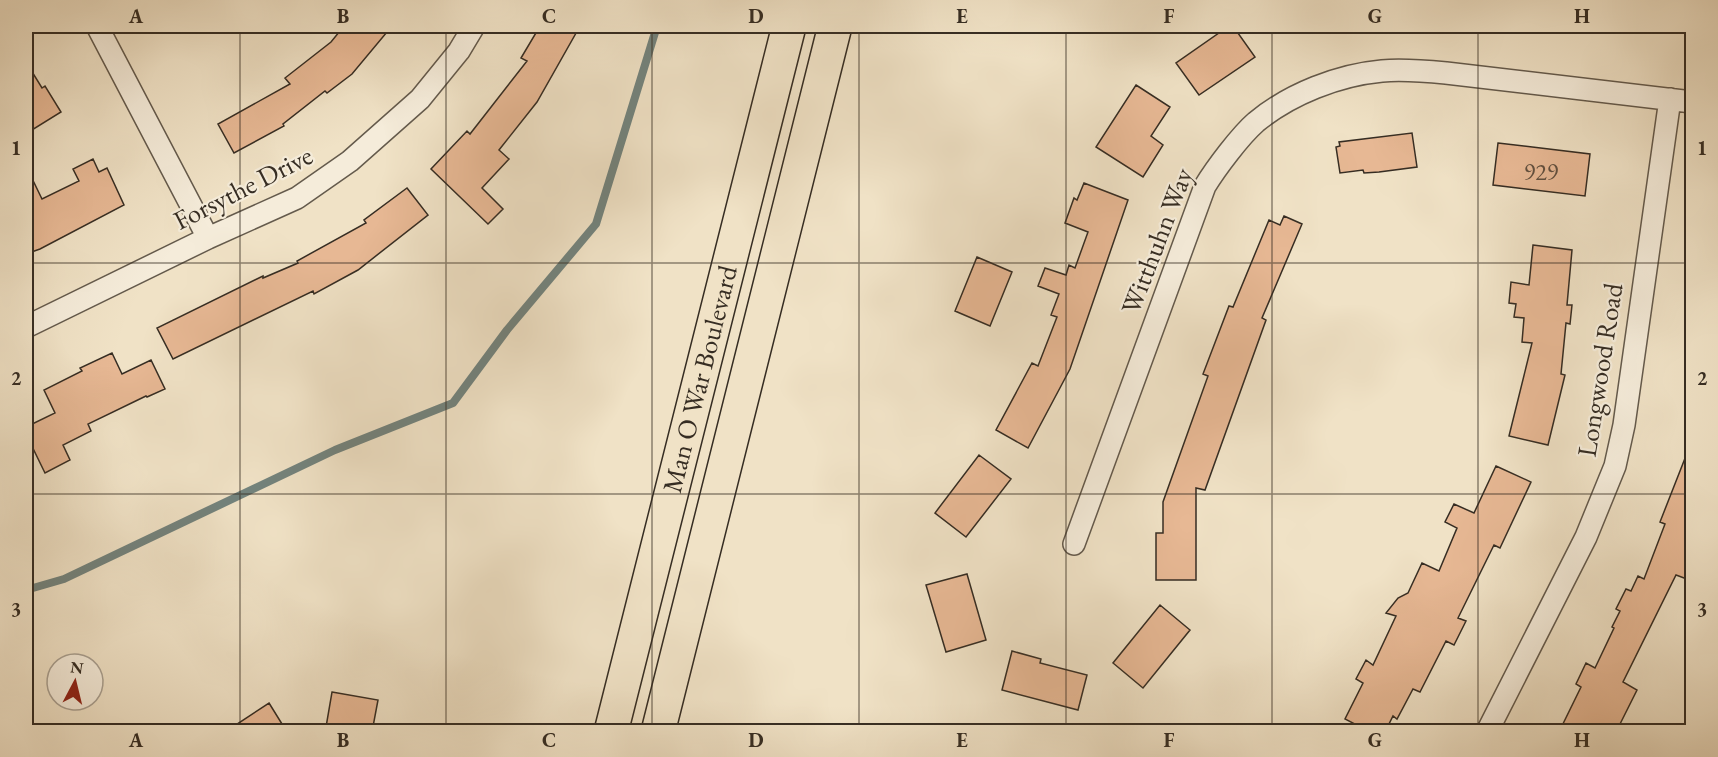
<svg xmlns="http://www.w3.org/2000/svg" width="1718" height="757" font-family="'EB Garamond',serif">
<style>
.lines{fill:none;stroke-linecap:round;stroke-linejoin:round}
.stream{stroke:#73837d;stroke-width:8}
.building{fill:#e7b894;stroke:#362d23;stroke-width:1.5}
.street-casing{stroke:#645a4c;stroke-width:24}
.primary-casing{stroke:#362d23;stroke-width:36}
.street{stroke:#f5ecda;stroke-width:21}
.primary{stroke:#f0e2c6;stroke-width:33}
.grid{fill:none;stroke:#362d23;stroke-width:1.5;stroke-opacity:0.55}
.labels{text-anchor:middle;stroke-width:4.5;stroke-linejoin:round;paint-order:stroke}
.number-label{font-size:24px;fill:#62503f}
.street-label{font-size:27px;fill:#362d23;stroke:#f5ecda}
.neatline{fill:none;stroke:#362d23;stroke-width:2}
.grid-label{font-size:20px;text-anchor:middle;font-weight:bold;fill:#362d23}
</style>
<rect width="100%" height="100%" fill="#f0e2c6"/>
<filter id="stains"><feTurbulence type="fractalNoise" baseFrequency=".00333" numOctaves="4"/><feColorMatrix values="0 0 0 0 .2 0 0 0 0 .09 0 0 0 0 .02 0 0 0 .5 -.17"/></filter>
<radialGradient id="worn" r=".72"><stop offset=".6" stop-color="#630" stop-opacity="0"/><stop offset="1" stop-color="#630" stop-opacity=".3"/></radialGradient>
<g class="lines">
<!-- stream -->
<path class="stream" d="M 26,590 L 64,579 L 335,450 L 453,403 L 507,330 L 596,224 L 657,26"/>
</g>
<!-- building -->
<path class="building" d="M 344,26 L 392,26 L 352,74 L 327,93 L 325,91 L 283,124 L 284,126 L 234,153 L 218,124 L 290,84 L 285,78 L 331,42 Z
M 540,26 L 580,26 L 537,102 L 499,150 L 509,159 L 482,188 L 503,209 L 488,224 L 431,169 L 467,131 L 470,134 L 527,61 L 521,58 Z
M 1229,26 L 1233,26 L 1255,57 L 1199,95 L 1176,63 Z
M 26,62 L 42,88 L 45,86 L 61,112 L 32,130 L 26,120 Z
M 1136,85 L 1170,107 L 1151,136 L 1163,145 L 1143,177 L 1096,147 Z
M 1412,133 L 1417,167 L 1379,172 L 1364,173 L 1363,170 L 1340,173 L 1336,147 L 1340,146 L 1339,142 Z
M 1498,143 L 1590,154 L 1585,196 L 1493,185 Z
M 93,159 L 99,172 L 107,168 L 124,205 L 40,249 L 26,254 L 26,166 L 42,199 L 79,181 L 73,169 Z
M 1084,183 L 1128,200 L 1070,369 L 1028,448 L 996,430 L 1032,363 L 1038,366 L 1057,317 L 1051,315 L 1059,294 L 1038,286 L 1045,268 L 1066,275 L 1069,265 L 1075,268 L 1088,232 L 1065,223 L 1074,198 L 1077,200 Z
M 407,188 L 428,215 L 358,270 L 314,294 L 313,291 L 173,359 L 157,328 L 263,276 L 263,278 L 298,263 L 297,261 L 366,223 L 364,220 Z
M 1284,216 L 1302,224 L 1262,318 L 1266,320 L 1205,490 L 1196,488 L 1196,580 L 1156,580 L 1156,533 L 1163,533 L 1163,502 L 1208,376 L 1203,374 L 1229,306 L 1233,307 L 1269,220 L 1280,225 Z
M 1533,245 L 1572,250 L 1567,305 L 1572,305 L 1570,324 L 1566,323 L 1561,374 L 1565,375 L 1548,445 L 1509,436 L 1532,343 L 1522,342 L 1524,318 L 1514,317 L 1516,304 L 1509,303 L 1511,282 L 1529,285 Z
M 977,257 L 1012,272 L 990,326 L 955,311 Z
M 112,353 L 122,374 L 151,360 L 165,389 L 147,397 L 146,396 L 88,424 L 91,431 L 63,445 L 70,460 L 45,473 L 26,434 L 26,427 L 55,413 L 44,390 L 82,371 L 80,368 Z
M 1691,443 L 1692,443 L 1692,581 L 1676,575 L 1623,682 L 1637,690 L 1616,732 L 1559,732 L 1581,687 L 1576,684 L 1586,663 L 1595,668 L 1614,628 L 1612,627 L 1620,611 L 1616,609 L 1626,589 L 1631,591 L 1638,576 L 1644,579 L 1665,524 L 1660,522 Z
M 979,455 L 1011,479 L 966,537 L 935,513 Z
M 1496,466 L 1531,482 L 1500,548 L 1494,545 L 1458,618 L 1466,621 L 1454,645 L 1446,641 L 1420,692 L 1413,689 L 1397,719 L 1393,716 L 1385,732 L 1370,732 L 1345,719 L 1363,683 L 1356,679 L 1366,660 L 1373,665 L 1396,616 L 1386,613 L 1398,598 L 1408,593 L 1422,563 L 1439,571 L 1457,528 L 1445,522 L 1454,504 L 1474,513 Z
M 967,574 L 986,640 L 946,652 L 926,585 Z
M 1160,605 L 1190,630 L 1143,688 L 1113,663 Z
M 1012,651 L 1041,659 L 1040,663 L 1087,675 L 1078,710 L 1002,690 Z
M 332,692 L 378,700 L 372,732 L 349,732 L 326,727 Z
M 269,703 L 287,732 L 225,732 Z"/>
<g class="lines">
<!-- street casing -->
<g class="street-casing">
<path id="street" d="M 97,26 L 208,238
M 26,327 L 208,238 L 297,198 L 350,161 L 420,99 L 459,51 L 474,26
M 1074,544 L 1205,186 C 1216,168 1240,136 1256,122 C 1290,94 1338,75 1382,71 C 1403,69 1425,71 1446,73 L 1692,102
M 1487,732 L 1586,537 L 1615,466 L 1624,425 L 1670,99"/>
</g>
<!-- primary casing -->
<g class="primary-casing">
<g id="primary">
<path id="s1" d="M 611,732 L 789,26"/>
<path d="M 658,732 L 835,26"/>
</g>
</g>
<!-- street -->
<use href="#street" class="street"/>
<!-- primary -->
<use href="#primary" class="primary"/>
</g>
<!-- grid -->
<path class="grid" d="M 240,26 L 240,732M 446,26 L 446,732M 652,26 L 652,732M 859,26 L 859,732M 1066,26 L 1066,732M 1272,26 L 1272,732M 1478,26 L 1478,732M 26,263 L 1692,263M 26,494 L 1692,494"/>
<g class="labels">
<!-- number labels -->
<g class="number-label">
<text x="1541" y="180">929</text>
</g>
<!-- street labels -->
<g class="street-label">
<text transform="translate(243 188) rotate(-27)" y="9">Forsythe Drive</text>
<text transform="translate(1157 241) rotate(-69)" y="9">Witthuhn Way</text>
<text transform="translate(1600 370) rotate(-81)" y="9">Longwood Road</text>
<text dy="9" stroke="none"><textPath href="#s1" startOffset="364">Man O War Boulevard</textPath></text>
</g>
</g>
<!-- margin -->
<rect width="1718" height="757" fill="none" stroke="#f0e2c6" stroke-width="66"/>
<!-- north arrow -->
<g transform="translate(75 682) rotate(7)"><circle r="28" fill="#f5ecda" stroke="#a9a091" stroke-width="1.5"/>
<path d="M0-4.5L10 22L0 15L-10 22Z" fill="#8f2418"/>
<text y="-9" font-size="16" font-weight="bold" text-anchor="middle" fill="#362d23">N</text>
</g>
<rect x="33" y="33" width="1652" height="691" class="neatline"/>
<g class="grid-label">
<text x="136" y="23">A</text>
<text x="343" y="23">B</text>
<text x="549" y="23">C</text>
<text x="756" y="23">D</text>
<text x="962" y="23">E</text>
<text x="1169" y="23">F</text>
<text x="1375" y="23">G</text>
<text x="1582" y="23">H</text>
<text x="16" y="155">1</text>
<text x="1702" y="155">1</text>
<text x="16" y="385">2</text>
<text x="1702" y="385">2</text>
<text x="16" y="616">3</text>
<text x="1702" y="616">3</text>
<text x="136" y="747">A</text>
<text x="343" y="747">B</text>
<text x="549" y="747">C</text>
<text x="756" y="747">D</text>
<text x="962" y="747">E</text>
<text x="1169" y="747">F</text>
<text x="1375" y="747">G</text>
<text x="1582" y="747">H</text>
</g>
<rect width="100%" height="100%" filter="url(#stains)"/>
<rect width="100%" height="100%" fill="url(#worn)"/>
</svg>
